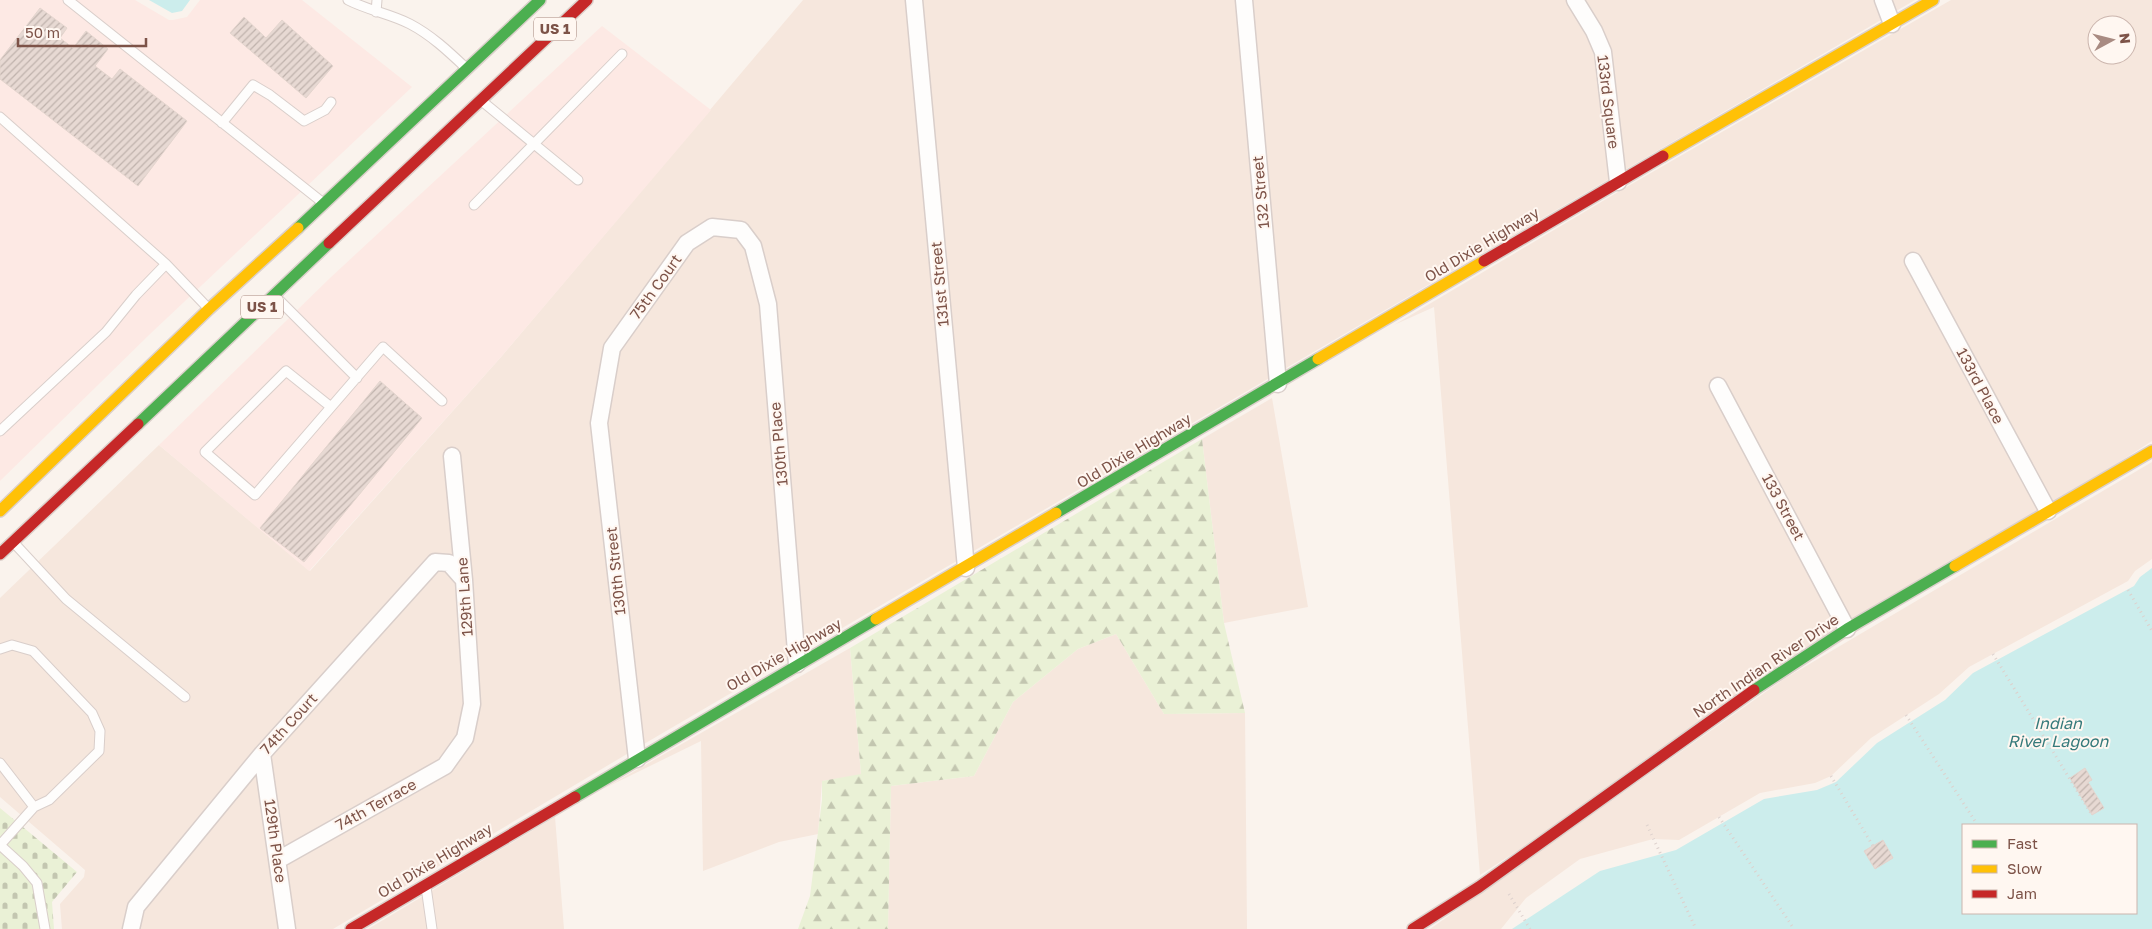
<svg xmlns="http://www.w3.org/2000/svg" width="2152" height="929" font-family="'Golos Text',sans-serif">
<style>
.residential{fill:#f6e7dd;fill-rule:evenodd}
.commercial{fill:#fde9e4}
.forest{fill:url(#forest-firs)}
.cemetery{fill:url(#cemetery-stones)}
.water{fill:#ccedec;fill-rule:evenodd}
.building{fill:url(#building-hatch);stroke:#e4d5ce}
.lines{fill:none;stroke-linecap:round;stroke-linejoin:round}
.lane-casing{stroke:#d9ceca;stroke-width:11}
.street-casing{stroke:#d9ceca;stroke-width:19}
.fast-casing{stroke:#dbd0cb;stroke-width:14}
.slow-casing{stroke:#dbd0cb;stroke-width:14}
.jam-casing{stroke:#dbd0cb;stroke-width:14}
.path{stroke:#ddd1cd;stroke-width:3;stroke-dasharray:1 4;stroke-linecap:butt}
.lane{stroke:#fefdfc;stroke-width:9}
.street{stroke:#fefdfc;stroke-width:16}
.fast{stroke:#4caf50;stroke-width:11}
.slow{stroke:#ffc107;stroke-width:11}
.jam{stroke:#c62828;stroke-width:11}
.labels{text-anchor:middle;stroke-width:4;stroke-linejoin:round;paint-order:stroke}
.shield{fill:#fff7f1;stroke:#a4847b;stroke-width:1}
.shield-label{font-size:14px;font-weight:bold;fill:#7d5348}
.street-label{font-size:15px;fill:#7d5348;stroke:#fff7f1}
.water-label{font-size:16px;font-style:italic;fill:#367a7b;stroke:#fff7f1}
</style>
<defs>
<pattern id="forest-firs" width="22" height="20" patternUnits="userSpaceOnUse" patternTransform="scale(1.25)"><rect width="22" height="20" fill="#eaf1d6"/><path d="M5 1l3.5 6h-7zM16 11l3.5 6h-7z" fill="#c3c6b0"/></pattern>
<pattern id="cemetery-stones" width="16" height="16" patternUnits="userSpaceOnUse" patternTransform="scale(1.25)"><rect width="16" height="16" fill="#eaf1d6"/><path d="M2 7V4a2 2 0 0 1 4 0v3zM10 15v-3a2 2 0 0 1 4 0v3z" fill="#c3c6b0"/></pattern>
<pattern id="building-hatch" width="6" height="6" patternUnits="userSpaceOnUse" patternTransform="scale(1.25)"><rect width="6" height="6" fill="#e7d9d3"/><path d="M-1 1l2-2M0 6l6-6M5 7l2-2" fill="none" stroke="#c0b3ad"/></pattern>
</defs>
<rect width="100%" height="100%" fill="#faf3ed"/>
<!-- residential -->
<path class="residential" d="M 803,0 L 1915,0 L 632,751 L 333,929 L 62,929 L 60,904 L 84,877 L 85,870 L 0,797 L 0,598 L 159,445 L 310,571 L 501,357 Z
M 1951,0 L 2152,0 L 2152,441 L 1480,875 L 1434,307 L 1394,325 L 1623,189 ZM 2097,25 L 2127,25 L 2127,55 L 2097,55 Z
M 1272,398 L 1308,607 L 1224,623 L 1202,439 Z
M 2152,462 L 2152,559 L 2135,571 L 2128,581 L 1969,667 L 1939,694 L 1871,738 L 1831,776 L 1815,783 L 1760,793 L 1679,840 L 1653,839 L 1580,859 L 1526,898 L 1501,929 L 1430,929 L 1784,679 Z
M 1116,634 L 1164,714 L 1245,713 L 1247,929 L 888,929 L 891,786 L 974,776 L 1013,702 L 1078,649 Z
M 850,648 L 861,775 L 822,781 L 818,834 L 779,842 L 703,871 L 701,741 L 603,789 Z
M 555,817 L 564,929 L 368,929 Z"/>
<!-- commercial -->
<path class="commercial" d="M 0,0 L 135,0 L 169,20 L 173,20 L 187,17 L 200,0 L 302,0 L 412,87 L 149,335 L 0,481 Z
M 602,26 L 711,110 L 501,357 L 309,571 L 159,445 L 330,278 Z"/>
<!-- forest -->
<path class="forest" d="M 1202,439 L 1224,623 L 1245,713 L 1164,714 L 1116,634 L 1078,649 L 1013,702 L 974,776 L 891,786 L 888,929 L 798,929 L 810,896 L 822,800 L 822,781 L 861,774 L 850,648 Z"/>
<!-- cemetery -->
<path class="cemetery" d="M 0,808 L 77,872 L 52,902 L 54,929 L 0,929 Z"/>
<!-- water -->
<path class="water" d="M 149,0 L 190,0 L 182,11 L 172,13 Z
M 2152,568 L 2152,929 L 1512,929 L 1600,871 L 1676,850 L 1764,799 L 1817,790 L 1836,782 L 1877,743 L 1945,700 L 1973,673 L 2134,586 L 2140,577 ZM 1963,825 L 2136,825 L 2136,913 L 1963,913 Z"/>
<!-- building -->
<path class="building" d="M 40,8 L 67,28 L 60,38 L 73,48 L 86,31 L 108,49 L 95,66 L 112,79 L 120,69 L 187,121 L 138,186 L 0,79 L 0,60 Z
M 244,17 L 266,38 L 282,20 L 333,66 L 306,98 L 230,33 Z
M 380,381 L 422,418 L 304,562 L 260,528 Z
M 2085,768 L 2092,780 L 2088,782 L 2104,808 L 2092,815 L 2070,778 Z
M 1883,840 L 1893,858 L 1875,869 L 1864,851 Z"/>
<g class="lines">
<!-- lane casing -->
<g class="lane-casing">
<path id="lane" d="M 68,0 L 322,202
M 348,0 C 367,10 391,14 410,24 C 431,35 448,51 465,67
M 376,12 L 377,0
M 483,102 L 578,180
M 0,117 L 166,264 L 208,308
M 222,123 L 253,85 L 270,95 L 304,121 L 325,110 L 331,102
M 474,205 L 622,54
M 276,297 L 357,378
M 331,407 L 286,371 L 205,452 L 255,495 L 383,347 L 442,401
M 0,431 L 106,332 L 136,295 L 166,264
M 15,544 L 66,599 L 185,697
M 0,649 L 12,645 L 33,651 L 92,713 L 100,731 L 99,751 L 49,800 L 34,807 L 0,845
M 0,763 L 34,807
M 0,845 L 23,866 L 37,883 L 45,929
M 426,887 L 432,929"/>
</g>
<!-- street casing -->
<g class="street-casing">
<path id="street" d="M 914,0 L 966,568
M 1244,0 L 1278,384
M 1575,0 L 1594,31 L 1603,52 L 1618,182
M 1883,0 L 1892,24
M 1913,261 L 2048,511
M 1718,386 L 1847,629
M 262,754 L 287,929
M 637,759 L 599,423 L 612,348 L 687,243 L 712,227 L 741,230 L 753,246 L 768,304 L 797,664
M 278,860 L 445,766 L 465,738 L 472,704 L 464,580 L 452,456
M 131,929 L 136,907 L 262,754 L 435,562 L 449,563 L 464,580"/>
</g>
<!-- fast casing -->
<g class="fast-casing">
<path id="fast" d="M 298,228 L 540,0
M 138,424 L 329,243
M 1056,513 L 1318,359
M 1754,690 L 1847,629 L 1955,566
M 575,797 L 876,619"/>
</g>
<!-- slow casing -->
<g class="slow-casing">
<path id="slow" d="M 1663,156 L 1933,0
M 1318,359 L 1484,261
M 0,511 L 209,309 L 298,228
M 1955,566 L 2152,451
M 876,619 L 1056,513"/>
</g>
<!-- jam casing -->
<g class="jam-casing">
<path id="jam" d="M 329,243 L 587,0
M 1484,261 L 1663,156
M 0,554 L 138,424
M 351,929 L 575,797
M 1413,929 L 1479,887 L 1754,690"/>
</g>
<!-- path -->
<path class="path" d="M 2128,590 L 2152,631
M 1993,654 L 2092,815
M 1906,715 L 1975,821
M 1831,776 L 1873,846
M 1719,817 L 1794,929
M 1647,825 L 1696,929
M 1509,894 L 1530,929"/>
<!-- lane -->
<use href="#lane" class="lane"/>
<!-- street -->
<use href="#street" class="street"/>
<!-- fast -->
<use href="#fast" class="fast"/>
<!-- slow -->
<use href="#slow" class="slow"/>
<!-- jam -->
<use href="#jam" class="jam"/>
</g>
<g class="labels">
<!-- shield labels -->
<g class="shield">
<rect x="534" y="17.5" width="42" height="23" rx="4"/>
<rect x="241" y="295.5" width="42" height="23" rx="4"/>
</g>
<g class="shield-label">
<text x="555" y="34">US 1</text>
<text x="262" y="312">US 1</text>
</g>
<!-- street labels -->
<g class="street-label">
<text transform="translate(1608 102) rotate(83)" y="5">133rd Square</text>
<text transform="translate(1261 192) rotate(-95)" y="5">132 Street</text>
<text transform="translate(1482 245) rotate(-31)" y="5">Old Dixie Highway</text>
<text transform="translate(940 284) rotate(-95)" y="5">131st Street</text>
<text transform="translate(656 287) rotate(-54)" y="5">75th Court</text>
<text transform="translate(1980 386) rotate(62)" y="5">133rd Place</text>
<text transform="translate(779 444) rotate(-95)" y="5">130th Place</text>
<text transform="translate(1134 451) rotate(-31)" y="5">Old Dixie Highway</text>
<text transform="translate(1783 507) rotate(62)" y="5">133 Street</text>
<text transform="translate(616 571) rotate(-96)" y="5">130th Street</text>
<text transform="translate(465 597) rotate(-94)" y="5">129th Lane</text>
<text transform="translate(784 655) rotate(-30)" y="5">Old Dixie Highway</text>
<text transform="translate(1766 666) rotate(-34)" y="5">North Indian River Drive</text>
<text transform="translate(289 724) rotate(-48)" y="5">74th Court</text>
<text transform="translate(376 805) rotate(-29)" y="5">74th Terrace</text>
<text transform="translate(275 841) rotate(82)" y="5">129th Place</text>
<text transform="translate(435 861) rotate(-31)" y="5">Old Dixie Highway</text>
</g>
<!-- water labels -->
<g class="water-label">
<text x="2058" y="729">Indian<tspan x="2058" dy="18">River Lagoon</tspan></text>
</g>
</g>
<!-- legend -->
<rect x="1962" y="824" width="175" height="90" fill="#fff7f1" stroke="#cbb5ad"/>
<rect x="1972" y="840" width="25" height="8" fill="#4caf50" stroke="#cbb5ad"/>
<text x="2007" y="849" font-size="15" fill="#7d5348">Fast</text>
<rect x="1972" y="865" width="25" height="8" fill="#ffc107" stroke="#cbb5ad"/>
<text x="2007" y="874" font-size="15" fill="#7d5348">Slow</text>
<rect x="1972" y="890" width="25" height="8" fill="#c62828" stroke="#cbb5ad"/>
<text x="2007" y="899" font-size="15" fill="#7d5348">Jam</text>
<!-- north arrow -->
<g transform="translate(2112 40) rotate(83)"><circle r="24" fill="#fff7f1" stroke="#cbb5ad"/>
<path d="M0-4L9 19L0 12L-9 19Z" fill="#a98b82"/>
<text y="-8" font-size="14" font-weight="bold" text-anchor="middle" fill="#7d5348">N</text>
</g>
<!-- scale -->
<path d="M18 38v8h128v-8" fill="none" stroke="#7d5348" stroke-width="2.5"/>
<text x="25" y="38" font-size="15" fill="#7d5348" stroke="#fff7f1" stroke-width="4" paint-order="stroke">50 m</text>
</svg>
